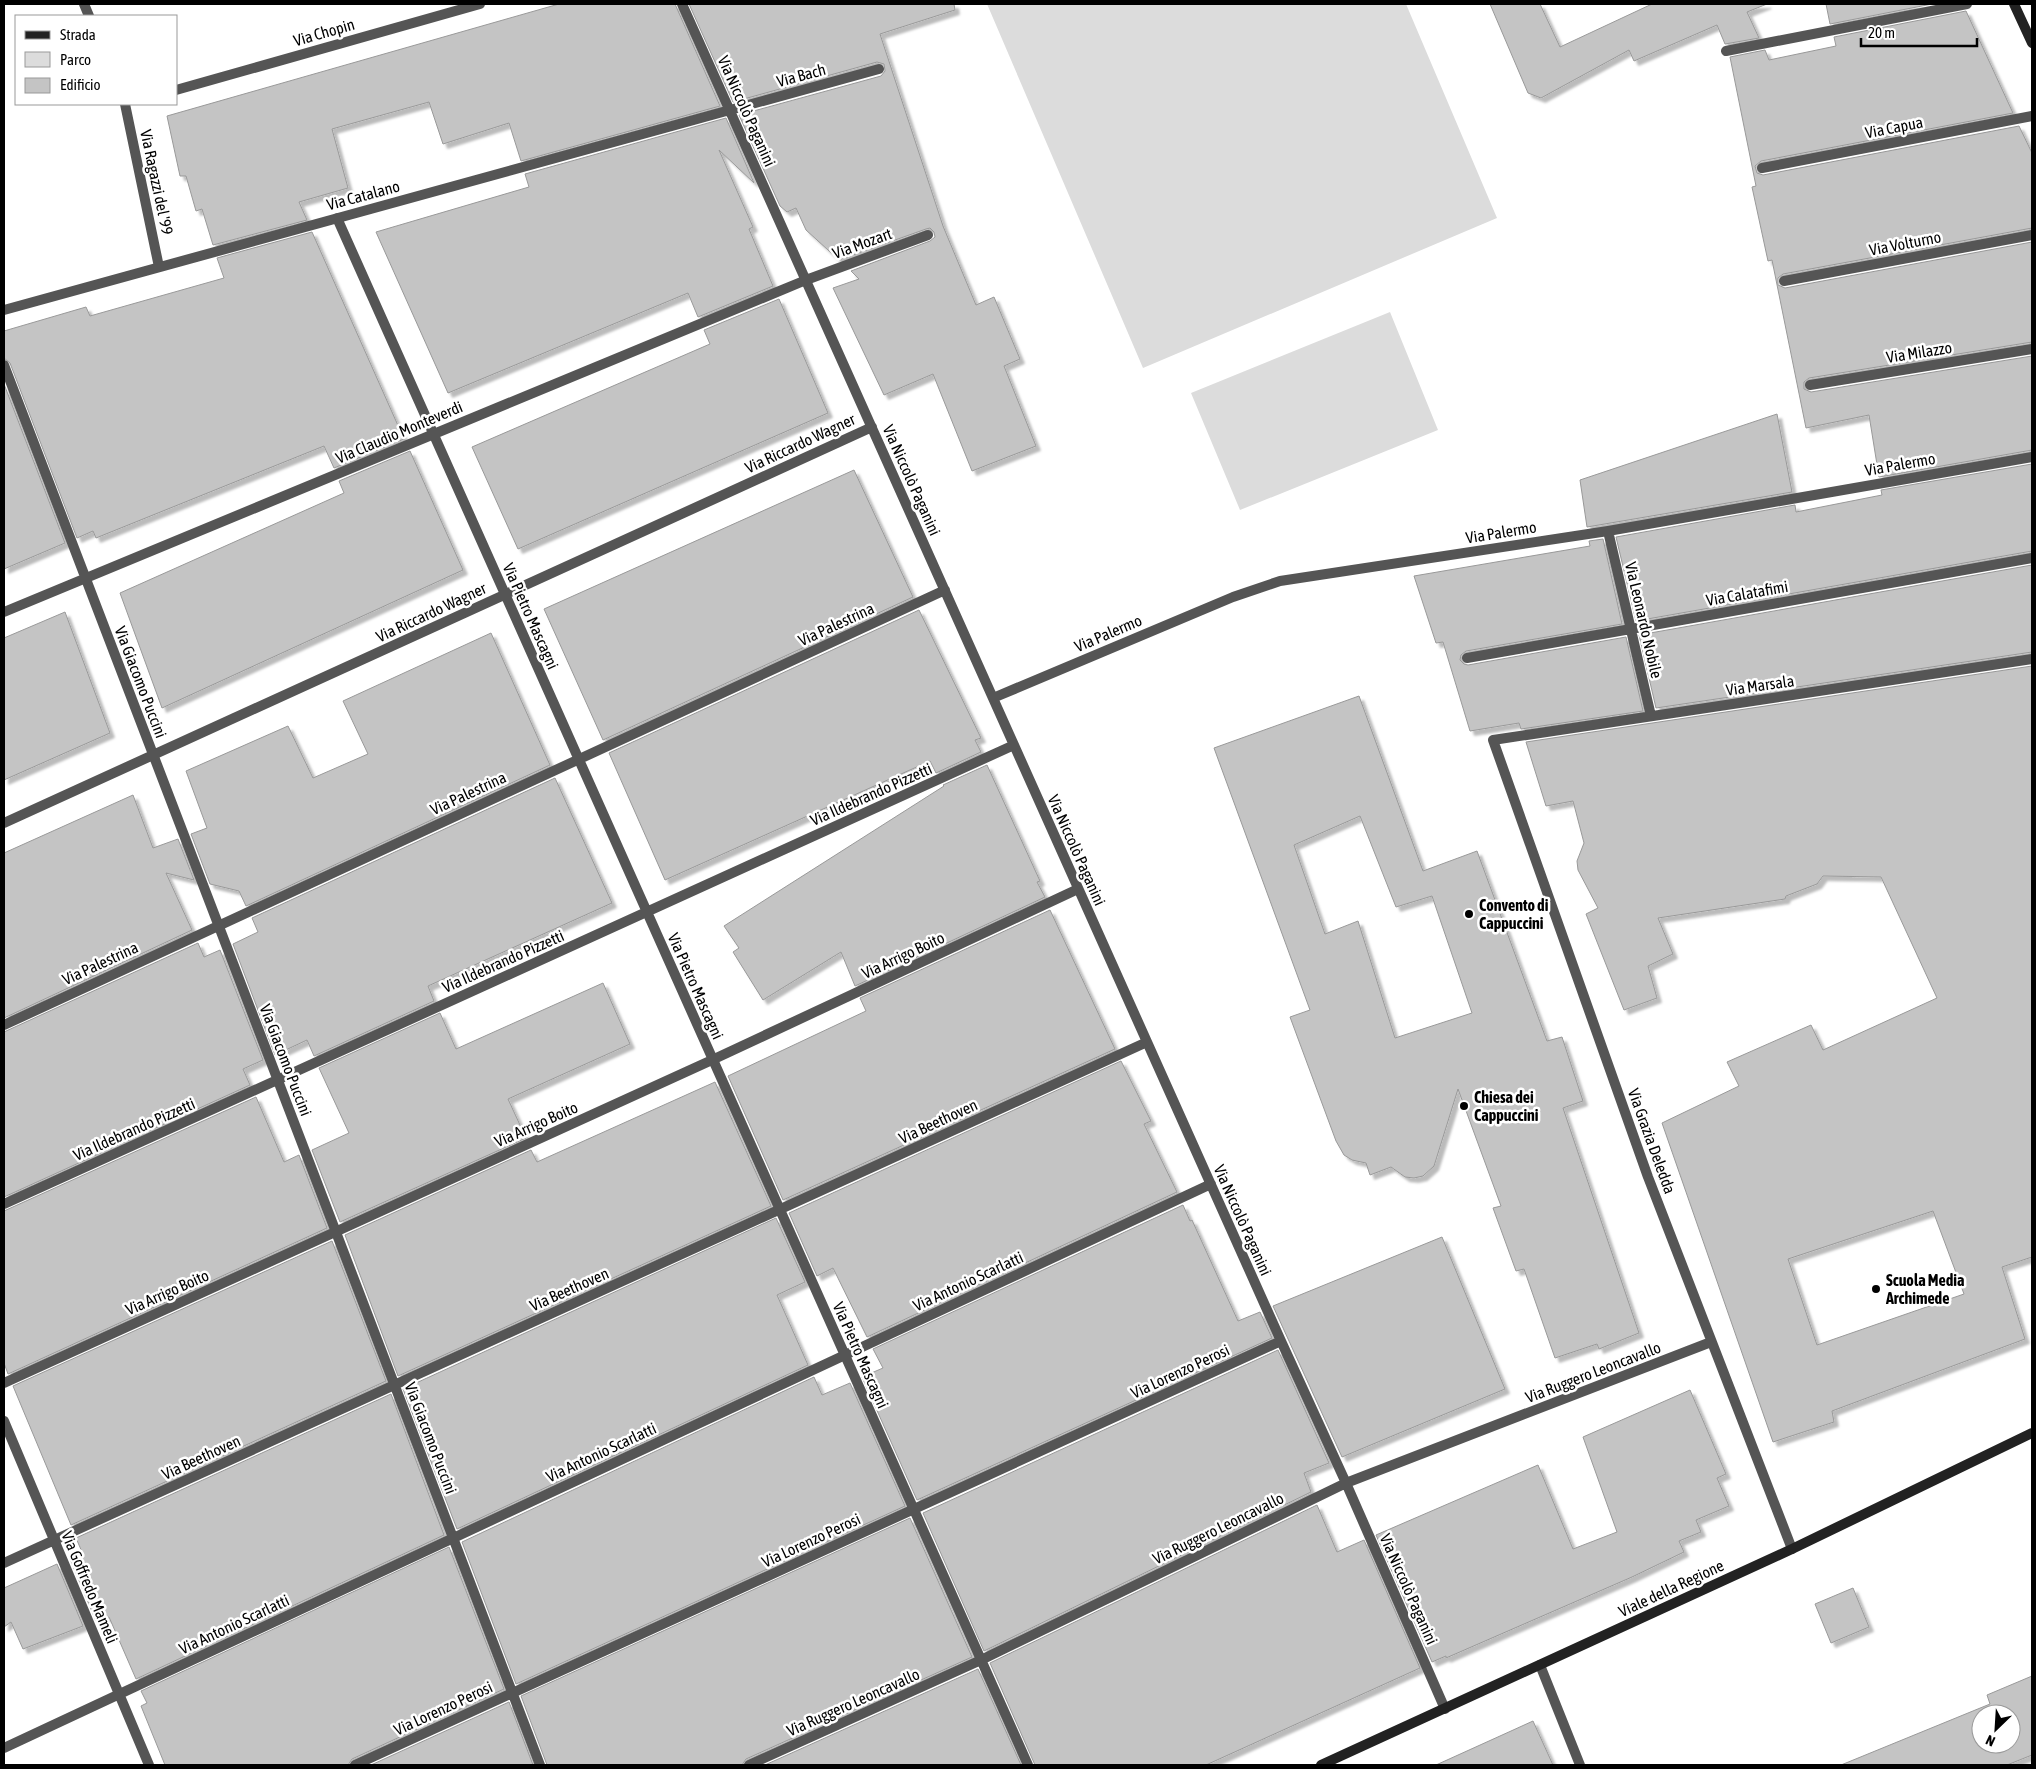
<svg xmlns="http://www.w3.org/2000/svg" width="2036" height="1769" font-family="'Asap Condensed',sans-serif">
<style>
.green{fill:#dcdcdc}
.building{fill:#c4c4c4;stroke:#999;fill-rule:evenodd;filter:url(#shadow)}
.lines{fill:none;stroke-linecap:round;stroke-linejoin:round}
.street{stroke:#555;stroke-width:10}
.secondary{stroke:#222;stroke-width:10}
.poi-dot{fill:#000;stroke:#fff;stroke-width:2}
.labels{text-anchor:middle;stroke-width:5;stroke-linejoin:round;paint-order:stroke}
.street-label{font-size:16px;fill:#000;stroke:#fff}
.poi-label{font-size:16px;font-weight:bold;fill:#000;stroke:#fff;text-anchor:start}
</style>
<defs>
<filter id="shadow"><feDropShadow dx="4.5" dy="4.5" stdDeviation="1" flood-color="#0004"/></filter>
</defs>
<rect width="100%" height="100%" fill="#fff"/>
<!-- green -->
<path class="green" d="M 987,4 L 1406,4 L 1497,218 L 1143,368 Z
M 1390,312 L 1438,430 L 1240,510 L 1191,393 Z"/>
<!-- building -->
<path class="building" d="M 559,4 L 675,4 L 720,106 L 521,161 L 509,123 L 443,144 L 429,102 L 332,129 L 348,188 L 299,202 L 307,220 L 213,245 L 202,209 L 196,211 L 186,176 L 180,176 L 167,116 Z
M 689,4 L 954,4 L 955,10 L 880,34 L 943,226 L 976,305 L 994,297 L 1020,359 L 1004,366 L 1036,446 L 972,471 L 933,374 L 884,395 L 833,288 L 859,279 L 851,271 L 930,241 L 935,237 L 934,232 L 930,228 L 926,229 L 839,260 L 806,230 L 796,208 L 787,212 L 780,206 L 739,115 L 881,76 L 885,71 L 884,64 L 877,62 L 733,102 Z
M 1490,4 L 1540,4 L 1560,47 L 1652,4 L 1767,4 L 1747,12 L 1759,38 L 1725,44 L 1717,25 L 1634,61 L 1629,50 L 1541,98 L 1528,93 Z
M 1826,4 L 1932,4 L 1830,24 Z
M 1966,11 L 2013,113 L 1761,161 L 1755,166 L 1757,173 L 1763,175 L 2019,126 L 2032,153 L 2032,228 L 1783,274 L 1778,278 L 1778,285 L 1785,288 L 2032,242 L 2032,342 L 1809,378 L 1804,382 L 1804,389 L 1811,392 L 2032,356 L 2032,450 L 1879,477 L 1869,415 L 1806,428 L 1772,260 L 1768,261 L 1752,187 L 1756,186 L 1730,57 L 1765,50 L 1769,60 L 1836,46 L 1834,37 Z
M 726,118 L 754,183 L 719,150 L 753,227 L 749,229 L 773,286 L 698,317 L 688,293 L 448,393 L 376,232 L 529,187 L 525,174 Z
M 312,232 L 404,439 L 334,468 L 324,446 L 96,538 L 93,531 L 77,538 L 10,363 L 4,358 L 4,331 L 86,307 L 90,316 L 224,278 L 217,258 Z
M 779,299 L 828,413 L 518,549 L 472,447 L 710,344 L 704,330 Z
M 4,384 L 65,543 L 4,569 Z
M 1777,414 L 1792,492 L 1587,527 L 1580,480 Z
M 410,451 L 463,570 L 162,708 L 120,593 L 344,493 L 339,481 Z
M 2032,464 L 2032,551 L 1636,621 L 1616,537 L 1795,505 L 1796,512 L 1882,495 L 1881,490 Z
M 854,470 L 913,597 L 603,740 L 544,609 Z
M 1603,539 L 1622,624 L 1466,651 L 1461,655 L 1460,660 L 1464,664 L 1468,665 L 1626,637 L 1643,711 L 1521,729 L 1519,723 L 1470,731 L 1443,642 L 1436,643 L 1414,576 L 1590,546 L 1589,541 Z
M 2032,565 L 2032,652 L 1656,708 L 1639,635 Z
M 919,610 L 981,738 L 975,740 L 981,752 L 936,773 L 930,761 L 665,880 L 609,753 Z
M 65,612 L 110,733 L 4,780 L 4,638 Z
M 491,633 L 550,765 L 246,906 L 239,891 L 210,884 L 191,834 L 207,828 L 186,771 L 288,726 L 313,778 L 368,754 L 343,701 Z
M 2032,666 L 2032,1257 L 2002,1267 L 2025,1339 L 1832,1411 L 1834,1422 L 1773,1442 L 1662,1123 L 1739,1086 L 1727,1062 L 1811,1025 L 1823,1050 L 1937,998 L 1881,877 L 1823,876 L 1817,884 L 1786,896 L 1785,899 L 1658,918 L 1673,954 L 1648,966 L 1657,998 L 1624,1010 L 1586,914 L 1598,908 L 1578,870 L 1577,861 L 1584,843 L 1573,801 L 1546,806 L 1526,742 ZM 1933,1211 L 1964,1294 L 1817,1345 L 1788,1259 Z
M 1359,696 L 1423,871 L 1477,851 L 1547,1041 L 1562,1037 L 1583,1101 L 1563,1108 L 1639,1333 L 1599,1349 L 1597,1344 L 1555,1358 L 1524,1269 L 1516,1271 L 1493,1208 L 1501,1206 L 1458,1089 L 1434,1166 L 1423,1176 L 1414,1178 L 1405,1177 L 1391,1167 L 1370,1175 L 1366,1163 L 1352,1160 L 1344,1155 L 1336,1141 L 1290,1017 L 1310,1010 L 1214,748 ZM 1360,816 L 1396,907 L 1432,896 L 1472,1013 L 1395,1038 L 1358,921 L 1325,934 L 1294,845 Z
M 987,765 L 1040,881 L 1037,882 L 1045,897 L 855,986 L 841,952 L 763,1000 L 733,952 L 739,948 L 724,926 L 944,786 L 943,785 Z
M 555,778 L 612,903 L 428,986 L 434,1001 L 314,1056 L 307,1040 L 275,1055 L 233,944 L 258,932 L 252,918 Z
M 133,795 L 153,848 L 178,839 L 194,880 L 166,873 L 192,930 L 4,1018 L 4,853 Z
M 1050,910 L 1115,1049 L 783,1200 L 728,1076 L 866,1011 L 860,998 Z
M 198,943 L 204,957 L 220,950 L 263,1060 L 243,1069 L 250,1085 L 4,1197 L 4,1032 Z
M 603,983 L 630,1044 L 508,1099 L 526,1138 L 340,1222 L 312,1150 L 349,1133 L 319,1068 L 440,1013 L 456,1049 Z
M 1121,1061 L 1151,1121 L 1144,1124 L 1177,1192 L 867,1337 L 833,1268 L 817,1276 L 789,1213 Z
M 715,1082 L 771,1206 L 398,1376 L 345,1235 L 531,1150 L 537,1162 Z
M 256,1097 L 284,1162 L 299,1155 L 327,1228 L 8,1374 L 4,1363 L 4,1211 Z
M 1183,1205 L 1190,1221 L 1192,1220 L 1238,1321 L 1260,1312 L 1272,1338 L 917,1500 L 862,1377 L 883,1368 L 873,1349 Z
M 776,1218 L 805,1282 L 777,1295 L 808,1365 L 457,1529 L 403,1389 Z
M 1442,1237 L 1505,1389 L 1342,1457 L 1273,1306 Z
M 332,1241 L 386,1381 L 71,1525 L 13,1386 Z
M 1278,1350 L 1329,1463 L 1304,1473 L 1311,1492 L 984,1651 L 923,1513 Z
M 814,1377 L 822,1395 L 850,1383 L 905,1506 L 516,1684 L 462,1542 Z
M 1690,1390 L 1726,1474 L 1717,1478 L 1729,1506 L 1696,1520 L 1701,1532 L 1679,1541 L 1684,1552 L 1632,1577 L 1446,1658 L 1446,1656 L 1432,1662 L 1376,1535 L 1538,1465 L 1573,1549 L 1617,1532 L 1583,1437 Z
M 391,1394 L 444,1535 L 136,1679 L 109,1617 L 96,1621 L 70,1559 L 82,1552 L 76,1538 Z
M 1317,1505 L 1337,1552 L 1364,1540 L 1420,1668 L 1206,1765 L 1035,1765 L 990,1663 Z
M 910,1518 L 972,1657 L 746,1759 L 742,1765 L 547,1765 L 521,1696 Z
M 449,1547 L 504,1689 L 352,1759 L 348,1765 L 165,1765 L 141,1706 L 147,1703 L 141,1691 Z
M 57,1564 L 83,1626 L 23,1649 L 11,1622 L 4,1627 L 4,1588 Z
M 1853,1588 L 1869,1627 L 1831,1643 L 1815,1604 Z
M 978,1669 L 1021,1765 L 765,1765 Z
M 2032,1676 L 2032,1755 L 2007,1765 L 1841,1765 L 1990,1704 L 1987,1695 ZM 1981,1714 L 2011,1714 L 2011,1744 L 1981,1744 Z
M 509,1702 L 533,1765 L 371,1765 Z
M 1533,1721 L 1553,1765 L 1436,1765 L 1511,1731 Z"/>
<g class="lines">
<!-- street -->
<path class="street" d="M 84,4 L 89,16
M 682,4 L 1281,1341 L 1346,1483 L 1445,1709
M 1726,51 L 1967,4
M 176,90 L 480,4
M 125,104 L 159,267
M 1762,168 L 2032,116
M 337,218 L 1028,1765
M 1784,281 L 2032,235
M 4,310 L 879,69
M 4,365 L 540,1765
M 1810,385 L 2032,349
M 1608,531 L 1651,716
M 4,612 L 806,280 L 928,235
M 1467,658 L 2032,558
M 993,698 L 1233,597 L 1280,581 L 1608,531 L 2032,457
M 4,823 L 872,427
M 4,1025 L 945,590
M 4,1204 L 1014,745
M 4,1383 L 712,1060 L 1078,889
M 4,1421 L 149,1765
M 1792,1549 L 1648,1177 L 1493,740 L 2032,659
M 4,1563 L 1147,1042
M 1540,1665 L 1580,1765
M 4,1748 L 1211,1184
M 355,1765 L 1281,1341
M 749,1765 L 981,1660 L 1346,1483 L 1711,1342"/>
<!-- secondary -->
<path class="secondary" d="M 2014,4 L 2032,43
M 1321,1765 L 1792,1549 L 2032,1433"/>
</g>
<!-- markers -->
<g class="poi-dot">
<circle cx="1469" cy="914" r="5"/>
<circle cx="1464" cy="1106" r="5"/>
<circle cx="1876" cy="1289" r="5"/>
</g>
<g class="labels">
<!-- street labels -->
<g class="street-label">
<text transform="translate(324 32) rotate(-16)" y="6">Via Chopin</text>
<text transform="translate(801 75) rotate(-15)" y="6">Via Bach</text>
<text transform="translate(747 111) rotate(66)" y="6">Via Niccolò Paganini</text>
<text transform="translate(1894 127) rotate(-11)" y="6">Via Capua</text>
<text transform="translate(157 182) rotate(78)" y="6">Via Ragazzi del '99</text>
<text transform="translate(363 195) rotate(-15)" y="6">Via Catalano</text>
<text transform="translate(862 243) rotate(-20)" y="6">Via Mozart</text>
<text transform="translate(1905 243) rotate(-11)" y="6">Via Volturno</text>
<text transform="translate(1919 352) rotate(-9)" y="6">Via Milazzo</text>
<text transform="translate(399 432) rotate(-23)" y="6">Via Claudio Monteverdi</text>
<text transform="translate(800 443) rotate(-25)" y="6">Via Riccardo Wagner</text>
<text transform="translate(1900 464) rotate(-10)" y="6">Via Palermo</text>
<text transform="translate(912 480) rotate(66)" y="6">Via Niccolò Paganini</text>
<text transform="translate(1501 532) rotate(-9)" y="6">Via Palermo</text>
<text transform="translate(1747 593) rotate(-10)" y="6">Via Calatafimi</text>
<text transform="translate(431 612) rotate(-25)" y="6">Via Riccardo Wagner</text>
<text transform="translate(531 616) rotate(66)" y="6">Via Pietro Mascagni</text>
<text transform="translate(1644 620) rotate(77)" y="6">Via Leonardo Nobile</text>
<text transform="translate(836 624) rotate(-25)" y="6">Via Palestrina</text>
<text transform="translate(1108 633) rotate(-23)" y="6">Via Palermo</text>
<text transform="translate(141 682) rotate(69)" y="6">Via Giacomo Puccini</text>
<text transform="translate(1760 685) rotate(-8)" y="6">Via Marsala</text>
<text transform="translate(468 793) rotate(-25)" y="6">Via Palestrina</text>
<text transform="translate(871 794) rotate(-24)" y="6">Via Ildebrando Pizzetti</text>
<text transform="translate(1077 850) rotate(66)" y="6">Via Niccolò Paganini</text>
<text transform="translate(903 955) rotate(-25)" y="6">Via Arrigo Boito</text>
<text transform="translate(503 961) rotate(-24)" y="6">Via Ildebrando Pizzetti</text>
<text transform="translate(100 963) rotate(-25)" y="6">Via Palestrina</text>
<text transform="translate(696 986) rotate(66)" y="6">Via Pietro Mascagni</text>
<text transform="translate(286 1060) rotate(69)" y="6">Via Giacomo Puccini</text>
<text transform="translate(938 1121) rotate(-25)" y="6">Via Beethoven</text>
<text transform="translate(536 1124) rotate(-24)" y="6">Via Arrigo Boito</text>
<text transform="translate(134 1129) rotate(-24)" y="6">Via Ildebrando Pizzetti</text>
<text transform="translate(1652 1141) rotate(70)" y="6">Via Grazia Deledda</text>
<text transform="translate(1243 1220) rotate(66)" y="6">Via Niccolò Paganini</text>
<text transform="translate(968 1281) rotate(-25)" y="6">Via Antonio Scarlatti</text>
<text transform="translate(569 1289) rotate(-24)" y="6">Via Beethoven</text>
<text transform="translate(167 1292) rotate(-24)" y="6">Via Arrigo Boito</text>
<text transform="translate(861 1355) rotate(66)" y="6">Via Pietro Mascagni</text>
<text transform="translate(1180 1371) rotate(-25)" y="6">Via Lorenzo Perosi</text>
<text transform="translate(1593 1372) rotate(-21)" y="6">Via Ruggero Leoncavallo</text>
<text transform="translate(431 1438) rotate(69)" y="6">Via Giacomo Puccini</text>
<text transform="translate(601 1452) rotate(-25)" y="6">Via Antonio Scarlatti</text>
<text transform="translate(201 1457) rotate(-25)" y="6">Via Beethoven</text>
<text transform="translate(1218 1528) rotate(-26)" y="6">Via Ruggero Leoncavallo</text>
<text transform="translate(811 1540) rotate(-25)" y="6">Via Lorenzo Perosi</text>
<text transform="translate(90 1587) rotate(67)" y="6">Via Goffredo Mameli</text>
<text transform="translate(1671 1588) rotate(-25)" y="6">Viale della Regione</text>
<text transform="translate(1409 1589) rotate(66)" y="6">Via Niccolò Paganini</text>
<text transform="translate(234 1624) rotate(-25)" y="6">Via Antonio Scarlatti</text>
<text transform="translate(853 1702) rotate(-24)" y="6">Via Ruggero Leoncavallo</text>
<text transform="translate(443 1708) rotate(-25)" y="6">Via Lorenzo Perosi</text>
</g>
<!-- poi labels -->
<g class="poi-label">
<text x="1479" y="911">Convento di<tspan x="1479" dy="18">Cappuccini</tspan></text>
<text x="1474" y="1103">Chiesa dei<tspan x="1474" dy="18">Cappuccini</tspan></text>
<text x="1886" y="1286">Scuola Media<tspan x="1886" dy="18">Archimede</tspan></text>
</g>
</g>
<!-- border -->
<rect width="2036" height="1769" fill="none" stroke="#000000" stroke-width="10"/>
<!-- legend -->
<rect x="15" y="15" width="162" height="90" fill="#ffffff" stroke="#999999"/>
<rect x="25" y="31" width="25" height="8" fill="#222222" stroke="#999999"/>
<text x="60" y="40" font-size="15" fill="#000000">Strada</text>
<rect x="25" y="52" width="25" height="15" fill="#dcdcdc" stroke="#999999"/>
<text x="60" y="65" font-size="15" fill="#000000">Parco</text>
<rect x="25" y="78" width="25" height="15" fill="#c4c4c4" stroke="#999999"/>
<text x="60" y="90" font-size="15" fill="#000000">Edificio</text>
<!-- north arrow -->
<g transform="translate(1996 1729) rotate(205)"><circle r="24" fill="#ffffff" stroke="#999999"/>
<path d="M0-4L9 19L0 12L-9 19Z" fill="#000000"/>
<text y="-8" font-size="14" font-weight="bold" text-anchor="middle" fill="#000000">N</text>
</g>
<!-- scale -->
<path d="M1861 38v8h116v-8" fill="none" stroke="#000000" stroke-width="2.5"/>
<text x="1868" y="38" font-size="15" fill="#000000" stroke="#ffffff" stroke-width="4" paint-order="stroke">20 m</text>
</svg>
